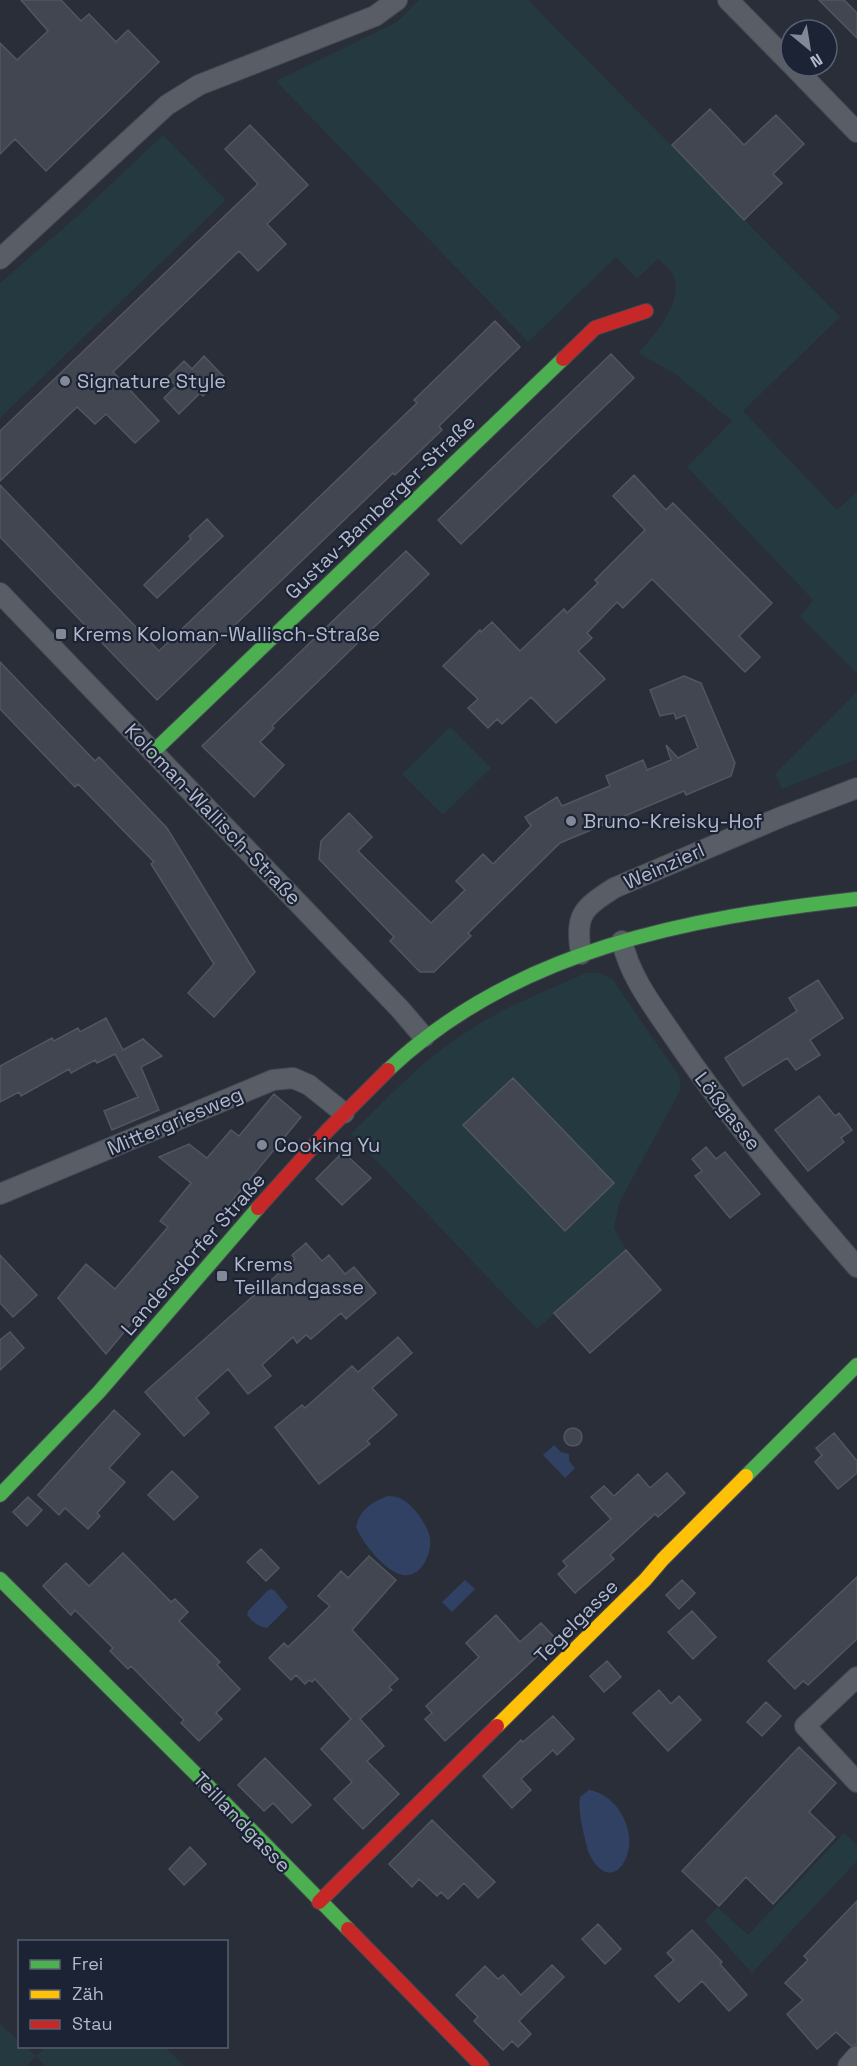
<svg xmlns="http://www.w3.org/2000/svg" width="857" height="2066" font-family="'Space Grotesk',sans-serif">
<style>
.green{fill:#253940}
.water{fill:#314163}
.building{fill:#424650;stroke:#515660;stroke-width:1.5}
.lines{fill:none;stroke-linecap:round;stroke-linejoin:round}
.street-casing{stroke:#454952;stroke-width:22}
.fast-casing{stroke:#454952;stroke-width:16}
.slow-casing{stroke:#454952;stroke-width:16}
.jam-casing{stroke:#454952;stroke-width:16}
.street{stroke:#595d66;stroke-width:20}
.fast{stroke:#4caf50;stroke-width:14}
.slow{stroke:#ffc107;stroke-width:14}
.jam{stroke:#c62828;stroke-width:14}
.poi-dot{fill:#828897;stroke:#1b2334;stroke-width:2}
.labels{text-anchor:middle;stroke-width:4.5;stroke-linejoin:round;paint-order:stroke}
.poi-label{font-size:20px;fill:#b2b9ca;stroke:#1b2334;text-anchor:start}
.street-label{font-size:20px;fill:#b2b9ca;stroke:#1b2334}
</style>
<rect width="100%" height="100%" fill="#292e39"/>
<!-- green -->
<path class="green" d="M 419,0 L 528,0 L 840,317 L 743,411 L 837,510 L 857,492 L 857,673 L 800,616 L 813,600 L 687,467 L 732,421 L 674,373 L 638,353 C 655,334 682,306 674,277 C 672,270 663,264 658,259 L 637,279 L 616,257 L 528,342 L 276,81 L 397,22 Z
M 163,135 L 226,200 L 0,418 L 0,283 L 73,220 Z
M 857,692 L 857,759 L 782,789 L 775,774 Z
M 450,727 L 491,768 L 443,815 L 402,774 Z
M 586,973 L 600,973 L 613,980 L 679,1076 L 681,1089 L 619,1203 L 614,1228 L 626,1250 L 537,1329 L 351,1134 C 388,1097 425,1057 471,1029 C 507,1006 547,990 586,973 Z
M 844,1833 L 857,1845 L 857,1861 L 752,1973 L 705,1921 L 717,1907 L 748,1935 Z
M 0,2024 L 19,2041 L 20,2046 L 26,2047 L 36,2056 L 46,2047 L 165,2047 L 184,2066 L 46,2066 L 36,2056 L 27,2066 L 0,2066 Z"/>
<!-- water -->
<path class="water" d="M 554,1445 L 561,1452 L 569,1454 L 569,1461 L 575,1468 L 565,1478 L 543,1455 Z
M 388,1496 C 402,1496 409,1503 418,1514 C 422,1520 427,1527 429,1534 C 434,1549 423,1578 403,1575 C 386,1573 362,1542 356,1527 C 360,1509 372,1502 388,1496 Z
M 465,1580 L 475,1589 L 452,1612 L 442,1602 Z
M 272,1589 L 275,1591 L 288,1607 L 267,1628 C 258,1627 253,1622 247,1615 L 248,1611 L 267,1591 Z
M 589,1790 C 618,1794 640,1835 624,1862 C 610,1886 591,1864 587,1847 C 583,1830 578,1814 580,1797 Z"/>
<!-- building -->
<path class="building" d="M 21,0 L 61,0 L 81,21 L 89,14 L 116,42 L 128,30 L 159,62 L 46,171 L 15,139 L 0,154 L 0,43 L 17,60 L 48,31 Z
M 819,0 L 844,0 L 857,13 L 857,38 Z
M 710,109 L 744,145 L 776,115 L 804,144 L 773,174 L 782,183 L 744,220 L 672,145 Z
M 250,125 L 308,185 L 267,224 L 286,244 L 258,271 L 239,251 L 113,372 L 159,421 L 135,443 L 106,414 L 95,424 L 77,407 L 0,481 L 0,431 L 258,184 L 225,149 Z
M 495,321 L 520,347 L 439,426 L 442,430 L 395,475 L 393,473 L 157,700 L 0,537 L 0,485 L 159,651 L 417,403 L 414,400 Z
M 611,354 L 634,378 L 461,544 L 438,520 Z
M 204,356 L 223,376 L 203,396 L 200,393 L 179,414 L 164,398 L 176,386 L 168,377 L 184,361 L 192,369 Z
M 634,475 L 666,510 L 673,503 L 772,603 L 739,636 L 760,657 L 745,672 L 652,579 L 623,608 L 617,602 L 587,633 L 592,638 L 578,651 L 605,679 L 556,723 L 531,697 L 502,724 L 497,719 L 488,728 L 468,708 L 478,699 L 443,666 L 480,630 L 481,632 L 492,622 L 520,651 L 564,609 L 567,613 L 598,583 L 595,580 L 645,530 L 613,496 Z
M 207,519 L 223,536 L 157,598 L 144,585 L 191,539 L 189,536 Z
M 406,551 L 429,574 L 272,726 L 274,728 L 260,742 L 284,765 L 254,797 L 202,746 Z
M 0,662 L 95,761 L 99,757 L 167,828 L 255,972 L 214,1017 L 188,993 L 214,964 L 151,864 L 154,862 L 78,784 L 75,787 L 0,709 Z
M 684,676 L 701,683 L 735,763 L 731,776 L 686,795 L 684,791 L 560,843 L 468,933 L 471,936 L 434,972 L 420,972 L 390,941 L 394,937 L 319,859 L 321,841 L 349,813 L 372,837 L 358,851 L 431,923 L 465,890 L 456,881 L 483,854 L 493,864 L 531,826 L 525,817 L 557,797 L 562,806 L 610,786 L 606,776 L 643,760 L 647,770 L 671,760 L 666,745 L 678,758 L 698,748 L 685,715 L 676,719 L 674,713 L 660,716 L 650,690 Z
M 818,980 L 843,1018 L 810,1040 L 820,1055 L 796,1070 L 787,1058 L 743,1086 L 725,1058 L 797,1011 L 789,998 Z
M 106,1018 L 123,1050 L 143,1039 L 162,1056 L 141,1067 L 159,1110 L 112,1130 L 104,1111 L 138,1097 L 115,1054 L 97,1063 L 95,1060 L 71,1073 L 69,1069 L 21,1096 L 19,1092 L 0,1102 L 0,1066 L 52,1038 L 54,1041 L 78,1028 L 80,1032 Z
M 513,1078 L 614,1183 L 565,1231 L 463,1125 Z
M 274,1094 L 301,1117 L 106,1354 L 58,1298 L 86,1264 L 115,1289 L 168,1227 L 160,1221 L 191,1183 L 159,1157 L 189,1144 L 207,1158 L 231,1130 L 239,1136 Z
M 819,1096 L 835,1116 L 839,1113 L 852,1130 L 841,1138 L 844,1142 L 808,1171 L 775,1130 Z
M 706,1147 L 716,1159 L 725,1152 L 760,1194 L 730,1218 L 695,1176 L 702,1171 L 692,1159 Z
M 343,1152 L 371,1178 L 342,1205 L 316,1179 Z
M 306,1243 L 322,1261 L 329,1255 L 345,1274 L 354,1267 L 376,1293 L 346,1319 L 341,1313 L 311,1339 L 306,1335 L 297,1343 L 293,1337 L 262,1365 L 271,1376 L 248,1394 L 228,1369 L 196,1398 L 209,1413 L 184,1436 L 145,1392 L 295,1259 L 292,1255 Z
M 626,1250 L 661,1290 L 590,1353 L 554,1313 Z
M 0,1255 L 37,1295 L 13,1317 L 0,1303 Z
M 10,1332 L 24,1348 L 0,1370 L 0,1340 Z
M 398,1337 L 412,1353 L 372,1388 L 397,1415 L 367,1441 L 370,1444 L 319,1484 L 275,1427 L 302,1405 L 305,1408 L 352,1366 L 358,1372 Z
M 114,1410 L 140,1434 L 109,1468 L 125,1482 L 97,1513 L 100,1516 L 88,1529 L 65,1508 L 59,1515 L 38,1495 Z
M564 1437a9 9 0 1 1 18 0a9 9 0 1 1-18 0Z
M 834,1433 L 857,1461 L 857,1473 L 838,1489 L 815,1462 L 822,1455 L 816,1448 Z
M 172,1471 L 198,1497 L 174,1520 L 148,1495 Z
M 667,1473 L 685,1493 L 658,1517 L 655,1514 L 610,1555 L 614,1559 L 575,1593 L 558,1574 L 567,1566 L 563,1561 L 611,1519 L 591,1497 L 604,1486 L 614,1496 L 638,1474 L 650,1488 Z
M 28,1497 L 42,1510 L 27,1526 L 13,1512 Z
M 261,1549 L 279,1568 L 266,1581 L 247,1562 Z
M 123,1553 L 171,1602 L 175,1599 L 188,1612 L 179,1621 L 220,1662 L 217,1665 L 240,1689 L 216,1713 L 222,1719 L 199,1741 L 181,1723 L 184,1720 L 131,1666 L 128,1669 L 110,1651 L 113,1648 L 75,1610 L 71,1615 L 43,1586 L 66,1563 L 89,1586 Z
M 369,1556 L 396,1580 L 352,1630 L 398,1679 L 389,1687 L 392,1690 L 360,1719 L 384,1746 L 367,1761 L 399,1794 L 363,1829 L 334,1799 L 352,1782 L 321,1749 L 351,1719 L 315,1679 L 312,1682 L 309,1680 L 305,1684 L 296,1675 L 291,1680 L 269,1658 L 284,1643 L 288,1647 L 330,1606 L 318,1596 L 341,1571 L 348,1578 Z
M 857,1577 L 857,1639 L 808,1685 L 803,1681 L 795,1689 L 768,1661 Z
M 682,1580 L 695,1593 L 679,1609 L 666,1595 Z
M 692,1611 L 716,1637 L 693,1659 L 668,1632 Z
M 496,1615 L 520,1642 L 541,1623 L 556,1639 L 445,1741 L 425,1719 L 432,1713 L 426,1706 L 479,1657 L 466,1643 Z
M 607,1661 L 621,1677 L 604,1692 L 590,1676 Z
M 659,1690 L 671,1704 L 679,1696 L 701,1720 L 668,1751 L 633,1713 Z
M 766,1702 L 781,1716 L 762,1736 L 747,1722 Z
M 553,1716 L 574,1739 L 557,1755 L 553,1750 L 521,1779 L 531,1790 L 512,1808 L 483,1776 L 521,1740 L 523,1742 Z
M 799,1747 L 836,1783 L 809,1812 L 835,1837 L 773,1904 L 746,1877 L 719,1906 L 682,1871 Z
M 265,1758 L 311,1805 L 292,1823 L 273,1803 L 264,1811 L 238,1785 Z
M 432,1820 L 495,1882 L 478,1898 L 464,1883 L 448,1899 L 441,1892 L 437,1896 L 419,1879 L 412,1887 L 389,1864 Z
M 190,1847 L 206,1864 L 184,1885 L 169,1869 Z
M 857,1901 L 857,2044 L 851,2046 L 836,2032 L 817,2049 L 787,2014 L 803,2000 L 785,1983 L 808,1960 L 804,1956 Z
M 598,1924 L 621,1949 L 605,1964 L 582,1939 Z
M 692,1930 L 722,1962 L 720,1964 L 747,1995 L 729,2011 L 702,1981 L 679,2002 L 655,1976 L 674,1960 L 667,1953 Z
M 552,1965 L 564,1977 L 519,2021 L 531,2034 L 518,2047 L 512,2041 L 503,2050 L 474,2021 L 478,2017 L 456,1995 L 485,1966 L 498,1979 L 503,1975 L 521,1995 Z"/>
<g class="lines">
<!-- street casing -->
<g class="street-casing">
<path id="street" d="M 728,0 L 791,64
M 793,66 L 857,132
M 0,259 L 167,105 L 199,85 L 375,16 L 397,0
M 0,593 L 400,1009 L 424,1037
M 622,941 C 630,977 653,1006 674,1037 C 729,1118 793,1193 857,1267
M 581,954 C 575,914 582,909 614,888 L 781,817 L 857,788
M 0,1194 L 273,1080 L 293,1078 L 309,1085 L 344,1113
M 857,1677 L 805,1726 L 857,1782
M 848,2066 L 857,2056"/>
</g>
<!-- fast casing -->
<g class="fast-casing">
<path id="fast" d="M 154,751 L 563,359
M 388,1070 C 516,949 688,918 857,899
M 746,1476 L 857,1365
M 0,1495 L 99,1392 L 258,1208
M 0,1579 L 209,1787 L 348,1929"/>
</g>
<!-- slow casing -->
<g class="slow-casing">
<path id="slow" d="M 497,1726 L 645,1580 L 663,1559 L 746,1476"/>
</g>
<!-- jam casing -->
<g class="jam-casing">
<path id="jam" d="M 563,359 L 595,328 L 646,311
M 258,1208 L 327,1131 L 388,1070
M 319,1902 L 497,1726
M 348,1929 L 482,2066"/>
</g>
<!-- street -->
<use href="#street" class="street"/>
<!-- fast -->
<use href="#fast" class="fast"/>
<!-- slow -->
<use href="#slow" class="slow"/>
<!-- jam -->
<use href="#jam" class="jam"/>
</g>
<!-- markers -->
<g class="poi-dot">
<circle cx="65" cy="381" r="6"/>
<rect x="55" y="628" width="12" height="12" rx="3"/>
<circle cx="571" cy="821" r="6"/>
<circle cx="262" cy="1145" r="6"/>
<rect x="216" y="1270" width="12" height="12" rx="3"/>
</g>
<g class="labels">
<!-- poi labels -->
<g class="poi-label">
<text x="77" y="388">Signature Style</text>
<text x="73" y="641">Krems Koloman-Wallisch-Straße</text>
<text x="583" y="828">Bruno-Kreisky-Hof</text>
<text x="274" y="1152">Cooking Yu</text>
<text x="234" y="1271">Krems<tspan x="234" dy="23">Teillandgasse</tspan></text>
</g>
<!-- street labels -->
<g class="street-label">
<text transform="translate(380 507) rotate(-44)" y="7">Gustav-Bamberger-Straße</text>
<text transform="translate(213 814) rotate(46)" y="7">Koloman-Wallisch-Straße</text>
<text transform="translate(664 866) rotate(-24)" y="7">Weinzierl</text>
<text transform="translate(728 1111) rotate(52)" y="7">Lößgasse</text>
<text transform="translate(175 1121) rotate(-23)" y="7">Mittergriesweg</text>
<text transform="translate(193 1254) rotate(-49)" y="7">Landersdorfer Straße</text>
<text transform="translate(576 1621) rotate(-45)" y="7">Tegelgasse</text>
<text transform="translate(242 1822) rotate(46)" y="7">Teillandgasse</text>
</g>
</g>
<!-- legend -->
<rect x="18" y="1940" width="210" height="108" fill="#1b2334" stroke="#575f70" stroke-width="1.5"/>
<rect x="30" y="1960" width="30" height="9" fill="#4caf50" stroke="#575f70" stroke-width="1.5"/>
<text x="72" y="1970" font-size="18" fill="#b2b9ca">Frei</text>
<rect x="30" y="1990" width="30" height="9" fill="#ffc107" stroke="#575f70" stroke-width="1.5"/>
<text x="72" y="2000" font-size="18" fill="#b2b9ca">Zäh</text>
<rect x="30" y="2020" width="30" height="9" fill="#c62828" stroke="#575f70" stroke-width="1.5"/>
<text x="72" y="2030" font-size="18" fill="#b2b9ca">Stau</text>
<!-- north arrow -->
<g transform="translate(809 48) rotate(150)"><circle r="28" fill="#1b2334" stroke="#575f70" stroke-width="1.5"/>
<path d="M0-4.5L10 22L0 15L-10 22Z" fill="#828897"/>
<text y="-9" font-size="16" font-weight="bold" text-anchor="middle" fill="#b2b9ca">N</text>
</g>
</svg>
